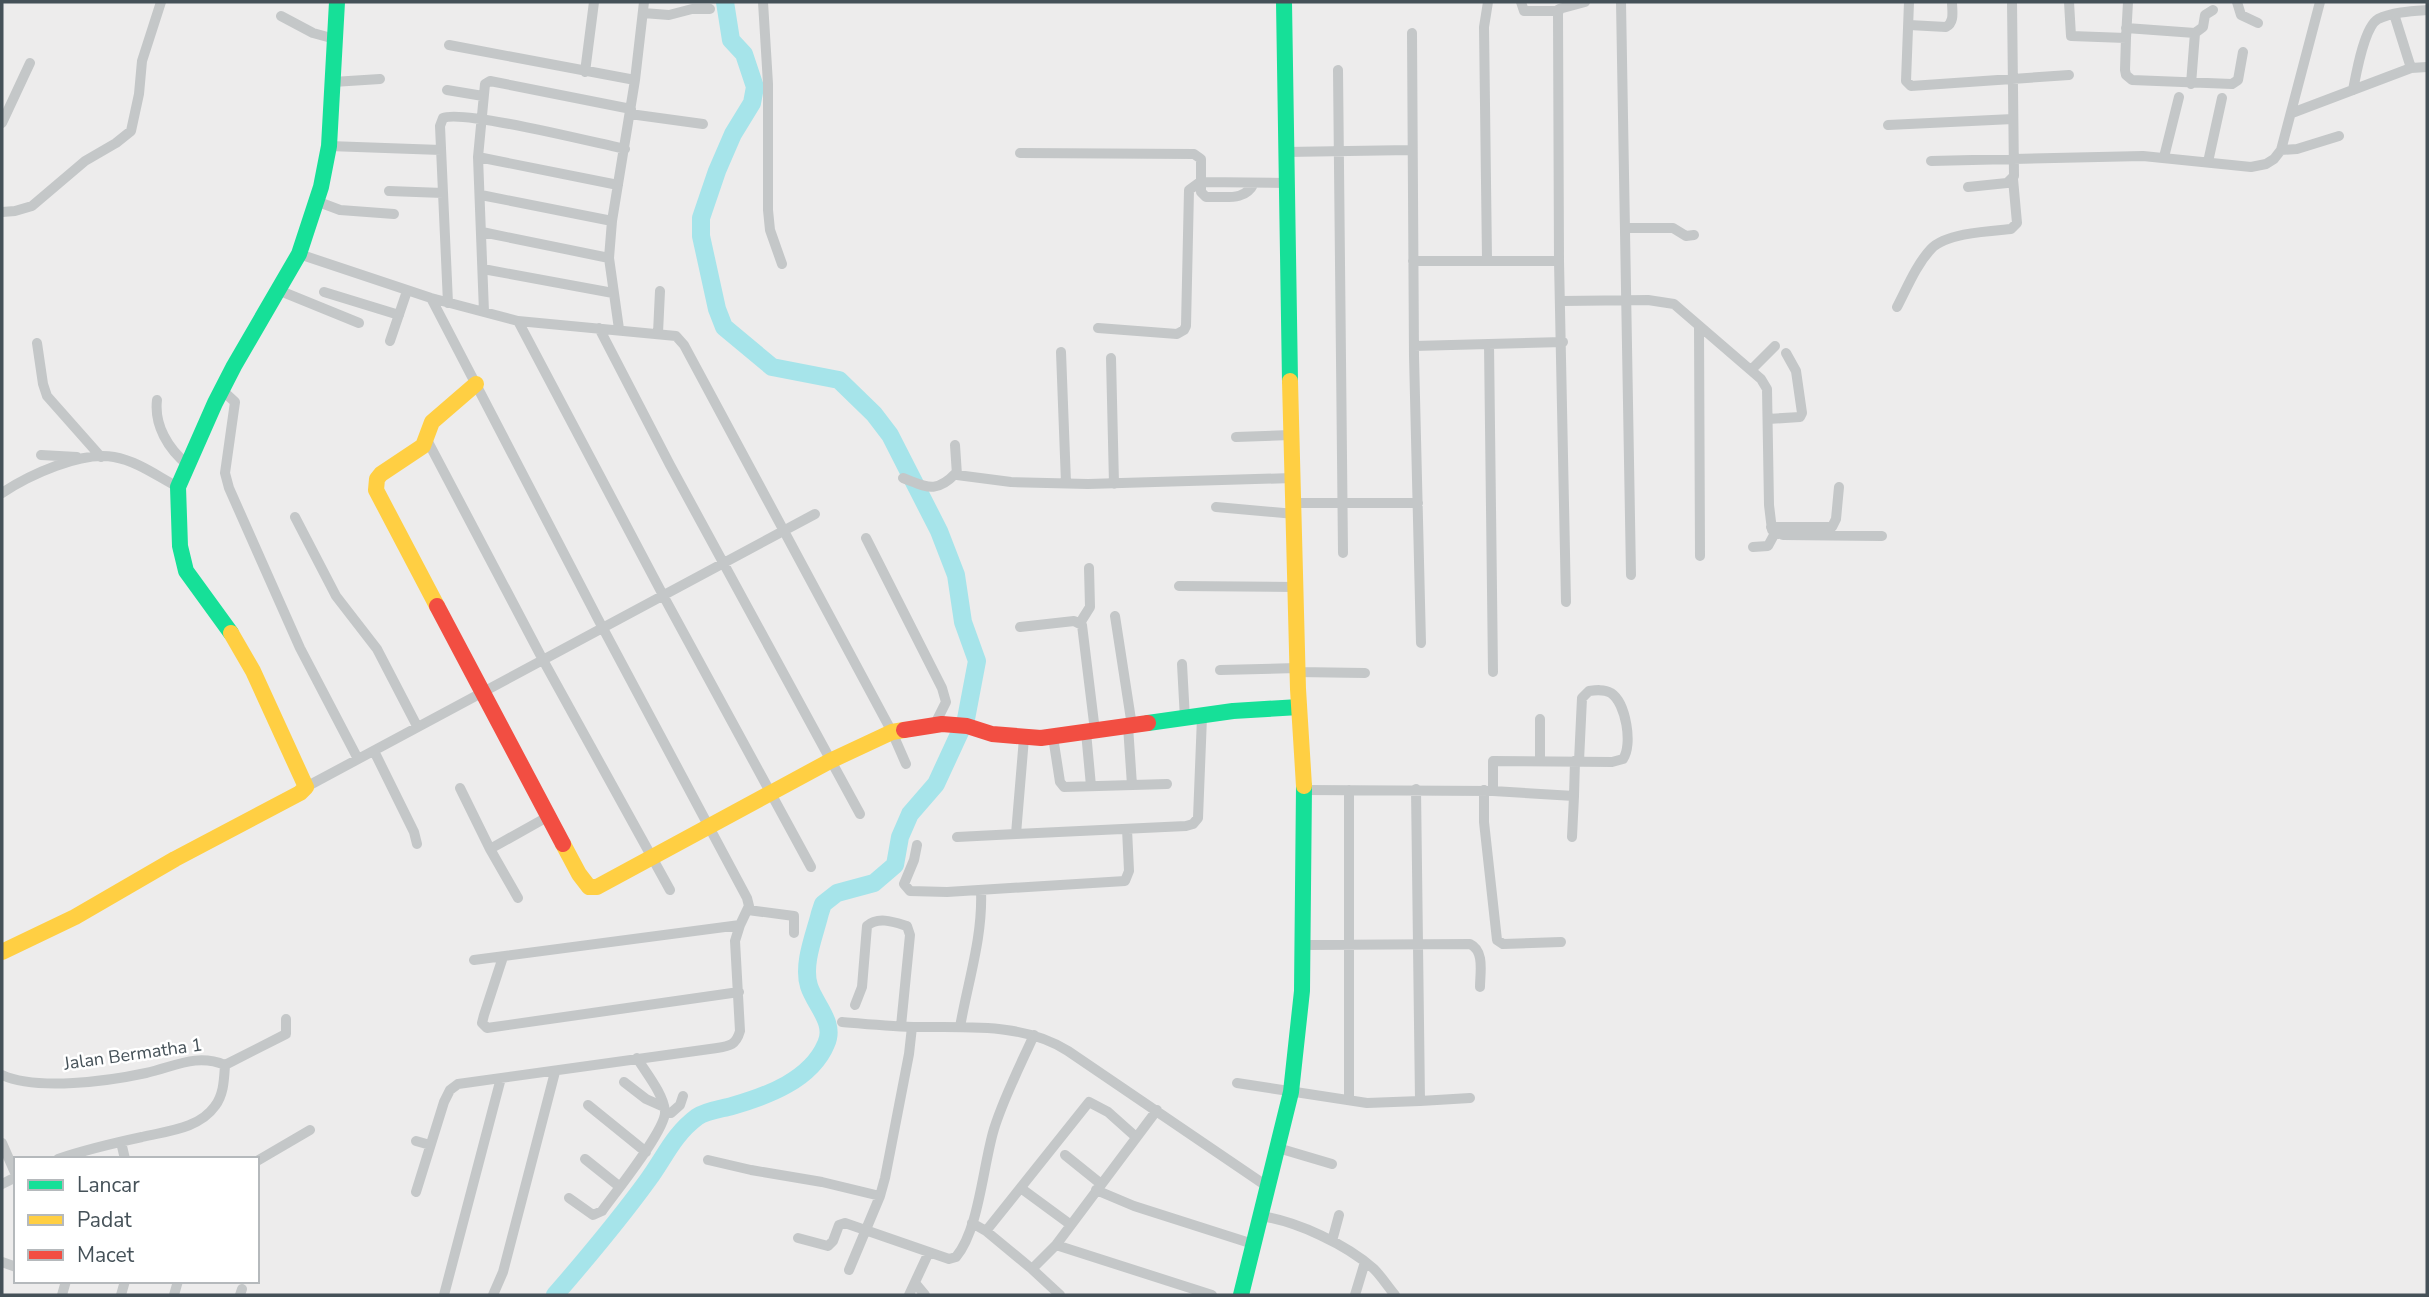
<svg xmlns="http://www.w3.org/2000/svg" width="2429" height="1297" font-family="'Nunito Sans',sans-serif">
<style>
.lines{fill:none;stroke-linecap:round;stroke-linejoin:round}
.river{stroke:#a6e4ea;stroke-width:18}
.street{stroke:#c4c7c8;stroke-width:10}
.fast{stroke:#16e098;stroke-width:16}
.slow{stroke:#ffcf43;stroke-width:16}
.jam{stroke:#f24e42;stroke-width:16}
.labels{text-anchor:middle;stroke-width:5;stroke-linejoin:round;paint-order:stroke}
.street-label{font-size:18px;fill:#455158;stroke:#fff}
</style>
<rect width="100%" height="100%" fill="#edecec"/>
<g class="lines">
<!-- river -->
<path class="river" d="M 555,1295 C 587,1258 619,1220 648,1180 C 665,1157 673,1135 697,1117 C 705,1111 721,1109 732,1106 C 767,1096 811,1080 826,1044 C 836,1023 815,1005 809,986 C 802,964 815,934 820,913 L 823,904 L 837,893 L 874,883 L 895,865 L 900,837 L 910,814 L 936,784 L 966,719 L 977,661 L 963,622 L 956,575 L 939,531 L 890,435 L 874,414 L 839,380 L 772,367 L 724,327 L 717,309 L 701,236 L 701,218 L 717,171 L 733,134 L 752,103 L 755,87 L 744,54 L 731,40 L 725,2"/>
<!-- street -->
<path class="street" d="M 763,2 L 768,84 L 768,210 L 770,230 L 782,264
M 1521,2 L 1524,11 L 1558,11
M 1621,2 L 1631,575
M 1909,2 L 1906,81 L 1911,86 L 2069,75
M 2069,2 L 2071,36 L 2126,38 L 2128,2
M 2237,2 L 2241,15 L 2258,23
M 643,13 L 669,15 L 692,9 L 710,9
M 2394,14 L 2411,68
M 281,16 L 313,33 L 335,39
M 1909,25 L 1946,27 C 1955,22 1952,11 1952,2
M 2126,28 L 2195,33 L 2191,84
M 1412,33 L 1414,356 L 1421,643
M 2195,33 L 2203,27 L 2205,15 L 2213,10
M 2126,38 L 2125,70 L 2126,75 L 2132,80 L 2232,84 L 2238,80 L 2243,52
M 449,45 L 635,80
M 1338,70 L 1343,553
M 585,72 L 594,2
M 333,82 L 380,79
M 447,90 L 483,96
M 2353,90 C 2356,75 2364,27 2378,19 C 2392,12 2412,11 2427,10
M 2292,113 L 2411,68 L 2427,67
M 630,114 L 703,124
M 2,123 L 30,63
M 1888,125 L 2013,119
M 329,146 L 441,150
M 2281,150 L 2297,149 L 2339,136
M 1286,152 L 1411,150
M 1020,153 L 1194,154 L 1201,159 L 1201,192 L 1206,197 C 1225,196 1245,202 1254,183
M 478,157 L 618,185
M 2164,157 L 2179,97
M 1931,161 L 2143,156 L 2251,167 L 2266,164 L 2274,159 L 2281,150 L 2320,2
M 2208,162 L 2222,98
M 1968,187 L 2007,183 L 2014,176 L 2012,2
M 389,191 L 443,193
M 481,195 L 612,221
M 316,201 L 340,210 L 394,214
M 2,212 L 15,211 L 32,206 L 85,161 L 116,143 L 131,131 L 139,94 L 142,61 L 161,2
M 1626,228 L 1673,228 L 1686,236 L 1694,235
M 482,232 L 609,258
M 299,254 L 431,298 L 518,321 L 676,336 L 684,345 L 892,732 L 906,764
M 1487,259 L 1484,27 L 1488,2
M 1413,261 L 1559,261
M 483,269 L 613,293
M 278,290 L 359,323
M 324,292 L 399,315
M 1562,301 L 1648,300 L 1674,304 L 1761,379 L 1767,389 L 1769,505 L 1772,530 L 1783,535 L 1882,536
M 448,303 L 440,126 L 443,118 C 462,109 596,143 625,149
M 1897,307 C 1907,288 1916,265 1931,249 C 1946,233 1990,231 2011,229 L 2017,223 L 2013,179
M 484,312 L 478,157 L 485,84 L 490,81 L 631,109
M 518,321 L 664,597 L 811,867
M 1699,327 L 1700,556
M 599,328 L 670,465 L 860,814
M 1098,328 L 1177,334 L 1184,330 L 1186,326 L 1189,190 L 1200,182 L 1286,183
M 619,329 L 609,258 L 612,221 L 635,80 L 644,2
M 658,333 L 660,291
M 390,341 L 407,291
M 37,343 L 43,384 L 47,396 L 101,457
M 1489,344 L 1493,672
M 1414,346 L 1563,342
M 1061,352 L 1066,483
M 1111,358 L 1114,484
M 1751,370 L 1775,346
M 222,390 L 235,402 L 225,473 L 229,488 L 300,648 L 358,759
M 157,400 C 154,425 168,449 188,465
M 1768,419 L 1800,417 L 1802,413 L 1796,371 L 1786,353
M 1236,437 L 1291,435
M 426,438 L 543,660 L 670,890
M 955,445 L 957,475 L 1011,482 L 1088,484 L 1292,478
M 41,455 L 77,457
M 903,478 C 927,487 936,494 956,473
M 2,493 C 29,475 81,451 114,457 C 137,461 157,476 178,487
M 1294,503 L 1418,503
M 1216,507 L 1295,514
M 295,517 L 336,596 L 377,649 L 417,726
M 1771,527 L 1832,527 L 1836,519 L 1839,487
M 866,538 L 942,688 L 946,702 L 935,724
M 1753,547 L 1768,546 L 1775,533
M 1179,586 L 1296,587
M 1566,602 L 1559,261 L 1558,14 L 1559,9 L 1585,2
M 1115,616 L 1132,726
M 1080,623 L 1090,607 L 1089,568
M 1020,627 L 1074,621 L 1082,625 L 1095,731
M 1182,664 L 1185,719
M 1220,670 L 1297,668
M 1297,672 L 1365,673
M 1540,719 L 1540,761
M 1128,726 L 1132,785
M 1086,732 L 1091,786
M 1053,737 L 1060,782 L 1064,787 L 1167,784
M 1024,738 L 1016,834 L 1186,826 L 1193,824 L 1198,818 L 1202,717
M 374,751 L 414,832 L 417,844
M 306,787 L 815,514
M 460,788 L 490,849 L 518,898
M 1304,790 L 1493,791 L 1574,796 L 1575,761
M 1484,790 L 1484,822 L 1497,940 L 1503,944 L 1561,942
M 1493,791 L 1493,761 L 1612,762 L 1623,759 C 1633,745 1626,703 1611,693 C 1604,689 1596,690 1589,691 L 1582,698 L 1579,761
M 957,837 L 1016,834
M 1572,837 L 1574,796
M 917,845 L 914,860 L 904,884 L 910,891 L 947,892 L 1125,881 L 1129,871 L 1127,829
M 490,849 L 549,816
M 748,910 L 794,916 L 794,933
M 1304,945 L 1470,944 C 1485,951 1480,973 1480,987
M 503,957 L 484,1015 L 482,1023 L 487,1028 L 739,992
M 474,960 L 740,925
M 855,1005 L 862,987 L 867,926 C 878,916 894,922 907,926 L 910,935 L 901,1026
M 842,1022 C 866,1024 889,1026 913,1027 C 965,1028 1023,1022 1068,1051 L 1268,1187
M 960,1027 C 968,981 983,937 981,890
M 225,1065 L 286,1034 L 286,1019
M 2,1075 C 37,1091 109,1081 146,1073 C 174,1067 196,1053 225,1065 C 224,1079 224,1094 215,1106 C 199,1129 166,1131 142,1137 C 114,1143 85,1150 58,1159
M 624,1082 L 646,1099 L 664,1107
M 1237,1083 L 1367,1103 L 1420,1101 L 1416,789
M 1349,1100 L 1349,790
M 1420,1101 L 1470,1098
M 588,1105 L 646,1152
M 665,1113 L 671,1113 L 680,1105 L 683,1096
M 416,1141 L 430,1145
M 121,1142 L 125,1159
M 2,1143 L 16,1175
M 1278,1148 L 1332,1164
M 1065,1155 L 1101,1184
M 585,1159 L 620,1187
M 708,1160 L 751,1170 L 822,1182 L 880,1196
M 257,1161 L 310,1130
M 2,1184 L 16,1177
M 1022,1189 L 1071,1225
M 1096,1190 L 1134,1206 L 1253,1244
M 416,1192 L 444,1102 L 450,1090 L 458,1084 L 717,1048 C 730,1046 736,1045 740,1031 L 735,941 L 740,925 L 749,906 L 747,898 L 598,619 L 431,298
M 569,1198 L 593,1215 L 602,1211 C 614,1194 667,1129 665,1111 C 663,1093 646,1073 637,1058
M 1260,1216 C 1297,1221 1347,1245 1374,1269 C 1382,1277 1388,1287 1395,1295
M 972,1223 L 986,1231 L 1032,1269 L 1056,1245 L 1157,1110
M 986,1231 L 1089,1102 L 1108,1112 L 1136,1137
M 798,1238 L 828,1246 L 833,1241 L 839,1225 L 845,1223 L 949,1259 L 956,1257 C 979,1230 983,1165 994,1129 C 1004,1097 1020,1066 1034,1035
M 1332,1241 L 1339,1215
M 1056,1245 L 1212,1295
M 2,1262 L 16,1267
M 1032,1269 L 1060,1295
M 849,1270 L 880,1196 L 885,1178 L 909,1054 L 912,1027
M 915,1283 L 925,1295
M 62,1295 L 66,1281
M 121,1295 L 125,1281
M 174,1295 L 178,1281
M 240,1295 L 242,1289
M 444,1295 L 501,1078
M 493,1295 L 503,1272 L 555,1072
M 909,1295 L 929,1252
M 1355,1295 L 1365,1262"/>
<!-- fast -->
<path class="fast" d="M 1284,2 L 1290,381
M 231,633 L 186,571 L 180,546 L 178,487 L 215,403 L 234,366 L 299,254 L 321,187 L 329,146 L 337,2
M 1148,723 L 1233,711 L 1299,707
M 1241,1295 L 1291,1092 L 1302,991 L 1304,786"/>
<!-- slow -->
<path class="slow" d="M 1290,381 L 1298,689 L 1304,786
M 437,606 L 376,490 L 377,479 L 381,474 L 423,446 L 432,422 L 476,384
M 563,844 L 579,874 L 589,887 L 597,887 L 830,761 L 892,732 L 904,730
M 2,952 L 75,917 L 175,859 L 300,793 L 306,787 L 253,671 L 231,633"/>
<!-- jam -->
<path class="jam" d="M 437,606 L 563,844
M 904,730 L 942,724 L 967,726 L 992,734 L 1041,738 L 1148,723"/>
</g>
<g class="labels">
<!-- street labels -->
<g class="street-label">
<text transform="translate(133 1054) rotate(-8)" y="6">Jalan Bermatha 1</text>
</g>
</g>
<!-- border -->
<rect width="2429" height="1297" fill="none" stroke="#455158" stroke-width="7"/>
<!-- legend -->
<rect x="14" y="1157" width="245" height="126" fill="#ffffff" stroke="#b5b9bc" stroke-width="2"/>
<rect x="28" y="1180" width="35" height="10" fill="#16e098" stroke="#b5b9bc" stroke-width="2"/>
<text x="77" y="1192" font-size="21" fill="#455158">Lancar</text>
<rect x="28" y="1215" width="35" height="10" fill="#ffcf43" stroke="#b5b9bc" stroke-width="2"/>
<text x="77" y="1227" font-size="21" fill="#455158">Padat</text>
<rect x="28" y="1250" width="35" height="10" fill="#f24e42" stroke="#b5b9bc" stroke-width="2"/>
<text x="77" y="1262" font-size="21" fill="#455158">Macet</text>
</svg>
